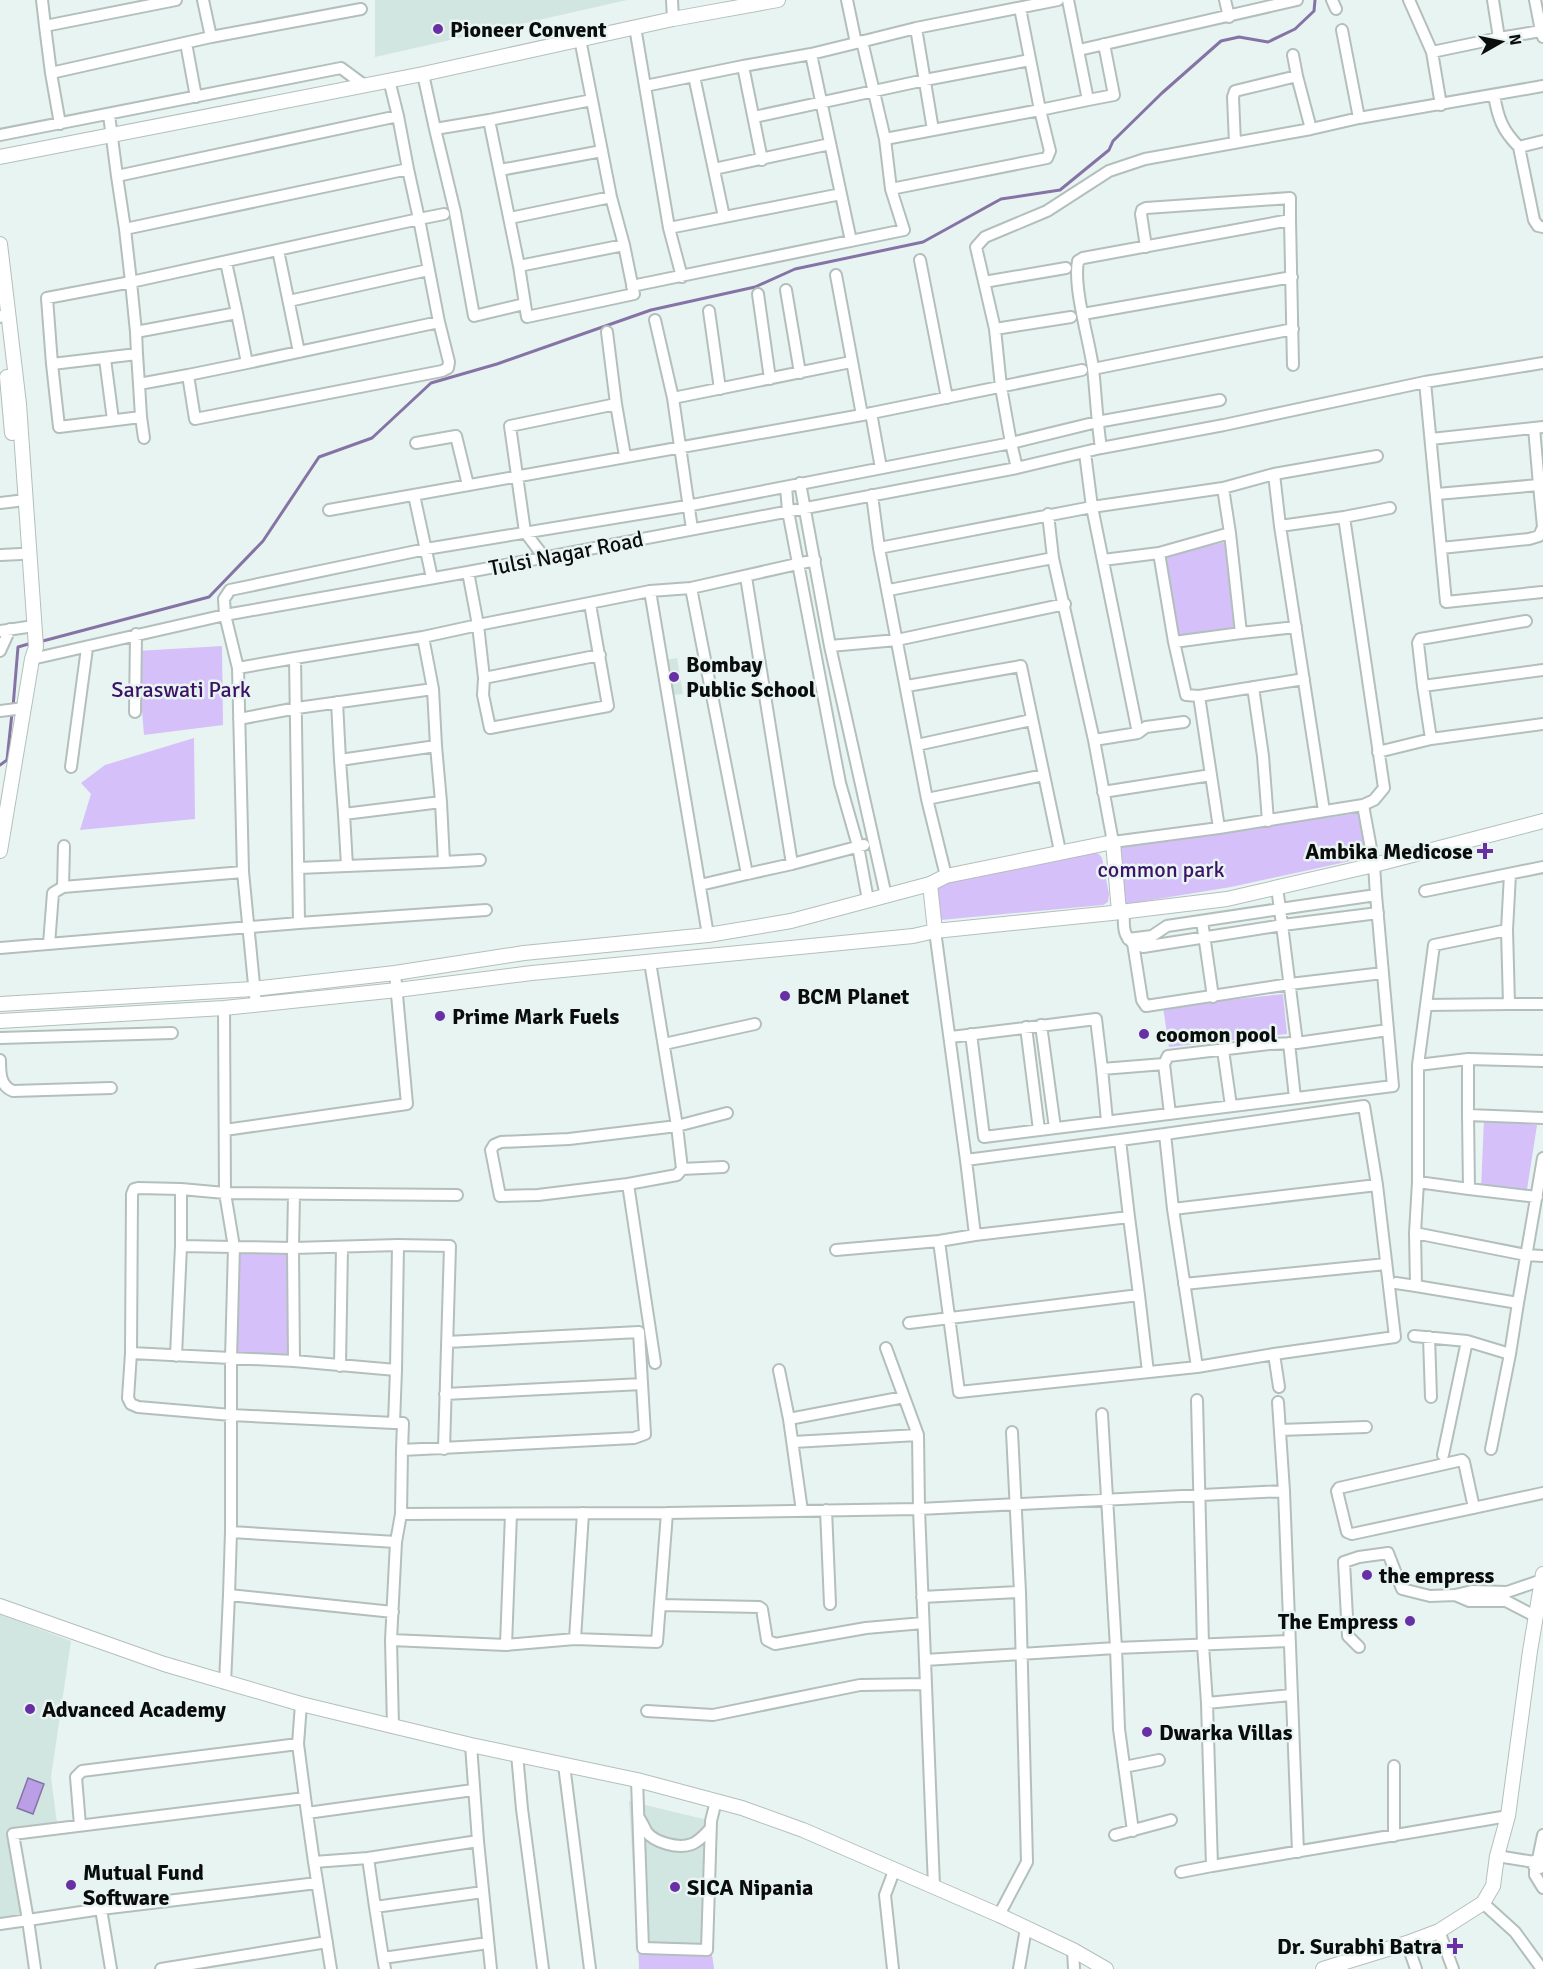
<svg xmlns="http://www.w3.org/2000/svg" width="1543" height="1969" font-family="Signika,sans-serif">
<style>
.built{fill:#d2e6e1}
.green{fill:#d5c0fa}
.water{fill:#ba9fe7;stroke:#8573a5;stroke-width:1.5}
.lines{fill:none;stroke-linecap:round;stroke-linejoin:round}
.stream{stroke:#8573a5;stroke-width:3}
.minor-casing{stroke:#b3bfbc;stroke-width:14}
.tertiary-casing{stroke:#b3bfbc;stroke-width:16}
.minor{stroke:#fff;stroke-width:10}
.tertiary{stroke:#fff;stroke-width:14}
.poi-dot{fill:#6930a6;stroke:#e8f4f1;stroke-width:2}
.labels{text-anchor:middle;stroke-width:5;stroke-linejoin:round;paint-order:stroke}
.poi-label{font-size:22px;font-weight:bold;fill:#0a0d0c;stroke:#e8f4f1;text-anchor:start}
.street-label{font-size:22px;fill:#0a0d0c;stroke:#e8f4f1}
.park-label{font-size:22px;fill:#3d1266;stroke:#e8f4f1}
</style>
<rect width="100%" height="100%" fill="#e8f4f1"/>
<!-- built -->
<path class="built" d="M 375,0 L 627,0 L 375,57 Z
M 677,658 L 683,694 L 672,695 L 665,660 Z
M 0,1614 L 71,1641 L 51,1777 L 57,1823 L 13,1831 L 26,1915 L 0,1918 Z
M 629,1801 L 716,1822 L 712,1955 L 714,1969 L 639,1969 Z"/>
<!-- green -->
<path class="green" d="M 1226,542 L 1237,628 L 1177,636 L 1164,555 Z
M 222,646 L 223,725 L 144,735 L 137,651 Z
M 194,738 L 195,819 L 80,830 L 91,794 L 81,783 L 105,765 Z
M 1359,813 L 1369,857 L 1231,887 L 1127,904 L 1122,898 L 1117,852 L 1122,846 Z
M 1089,851 L 1099,854 L 1102,858 L 1109,894 L 1108,902 L 1103,905 L 941,920 L 936,884 Z
M 1283,994 L 1287,1034 L 1169,1047 L 1163,1007 Z
M 1484,1119 L 1537,1125 L 1526,1196 L 1481,1189 Z
M 231,1252 L 289,1252 L 288,1360 L 228,1358 Z
M 639,1951 L 712,1955 L 714,1969 L 639,1969 Z"/>
<!-- water -->
<path class="water" d="M 28,1778 L 44,1784 L 33,1814 L 17,1808 Z"/>
<g class="lines">
<!-- stream -->
<path class="stream" d="M 39,642 L 209,597 L 263,541 L 319,457 L 372,438 L 431,383 L 497,364 L 651,310 L 755,287 L 795,269 L 923,242 L 1001,199 L 1060,190 L 1109,150 L 1113,141 L 1162,93 L 1221,41 L 1239,37 L 1268,42 L 1295,29 L 1314,11 L 1315,0
M 13,707 L 18,647 L 32,643
M 0,765 L 7,760 L 12,713"/>
<!-- minor casing -->
<g class="minor-casing">
<path id="minor" d="M 42,0 L 45,26
M 176,0 L 45,26 L 51,73 L 211,37 L 361,9
M 203,0 L 211,37
M 672,0 L 673,19
M 847,0 L 856,43 L 916,28
M 1225,0 L 1229,17
M 1332,0 L 1336,9
M 1409,0 L 1432,52
M 1493,0 L 1499,38 L 1541,31 L 1543,37
M 1535,0 L 1541,31 L 1543,30
M 1020,8 L 1040,110 L 1088,100 L 1068,0
M 635,27 L 669,228 L 682,277
M 1342,30 L 1359,118
M 186,43 L 196,97
M 1079,50 L 1297,0
M 811,54 L 851,241
M 51,73 L 60,124
M 423,74 L 435,129
M 694,76 L 724,217
M 1297,76 L 1311,129
M 645,86 L 743,66
M 1494,95 C 1498,118 1502,130 1519,147
M 1088,100 L 1114,95 L 1104,44
M 1441,105 L 1432,52 L 1499,38
M 109,115 L 117,176
M 398,116 L 408,169
M 754,117 L 925,80 L 1030,60
M 489,120 L 592,100
M 0,135 L 341,68 L 364,85
M 885,139 L 933,130
M 1543,141 L 1519,147 L 1534,220 L 1538,226 L 1543,227
M 1235,143 L 1233,97 L 1235,91 L 1297,76 L 1293,55
M 762,160 L 743,66 L 811,54 L 856,43
M 714,169 L 830,144
M 500,170 L 602,151
M 891,189 L 1047,158 L 1050,151 L 1040,110 L 933,130 L 916,28 L 1058,0
M 510,218 L 611,197
M 669,228 L 841,194
M 1146,247 L 1141,214 L 1142,210 L 1146,208 L 1290,198 L 1290,220
M 278,250 L 299,352
M 920,260 L 947,398
M 226,262 L 237,313
M 519,266 L 624,245
M 984,282 L 1066,268
M 632,286 L 904,230 L 891,189 L 885,139 L 862,41
M 786,290 L 800,373
M 758,294 L 770,379
M 289,301 L 428,270
M 524,304 L 474,316 L 455,212 L 435,129 L 489,120 L 519,266 L 527,317 L 634,294 L 624,245 L 611,197 L 580,39
M 709,311 L 720,389
M 1083,314 L 1292,277
M 0,317 L 1,316
M 655,320 L 673,398 L 692,529
M 439,322 L 419,219 L 444,214
M 995,329 L 1071,317
M 136,332 L 137,354 L 52,364 L 59,427 L 141,417 L 139,384 L 188,375 L 195,419 L 442,371 L 448,368 L 449,362 L 439,322 L 247,363 L 237,313 L 136,332 L 131,282 L 419,219 L 408,169 L 125,229 L 117,176 L 398,116 L 389,80
M 137,354 L 139,384
M 105,359 L 113,420
M 52,364 L 47,298 L 131,282 L 125,229
M 1293,365 L 1290,220 L 1083,258 L 1078,261 C 1073,288 1089,339 1093,368 C 1096,395 1097,422 1101,448 L 1224,425 L 1425,382 L 1543,363
M 1093,369 L 1293,329
M 188,375 L 247,363
M 1425,382 L 1446,602 L 1542,592
M 673,398 L 851,362
M 616,404 L 625,456
M 871,413 L 881,468
M 862,415 L 1082,370
M 141,417 L 144,438
M 1431,439 L 1543,427
M 416,443 L 456,436 L 468,485
M 1085,453 L 1092,507 L 1223,488 L 1230,533 L 1159,553 L 1103,560
M 1017,468 L 1011,443 L 1097,422 L 1220,400
M 1274,474 L 1280,526 L 1324,811
M 800,483 L 830,646 L 886,896
M 786,487 L 788,511 L 840,783 L 858,846 L 868,900
M 1223,488 L 1274,474 L 1377,456
M 1437,494 L 1539,485 L 1534,428
M 414,495 L 432,578
M 872,495 L 879,548 L 927,799 L 946,876
M 0,503 L 17,501
M 329,510 L 862,415 L 836,275
M 1048,514 L 1053,558 L 1094,740 L 1113,842 L 1219,828 L 1363,805 L 1374,800 L 1384,788 L 1344,517 L 1390,508
M 1280,526 L 1344,517
M 1230,533 L 1241,633 L 1296,627
M 879,548 L 1092,507 L 1138,733 L 1094,740
M 1441,548 L 1529,539 L 1539,536 L 1543,527 L 1539,485
M 1159,553 L 1174,642 L 1186,695 L 1199,696 L 1211,775
M 0,555 L 21,554
M 544,557 L 525,532 L 510,426 L 616,404 L 607,332
M 746,577 L 792,864 L 864,845
M 691,588 L 747,874 L 792,864
M 889,590 L 1053,558
M 650,591 L 708,935
M 590,604 L 608,706 L 490,728 L 483,695 L 484,678 L 478,625 L 650,591 L 691,588 L 815,560
M 0,631 L 34,626
M 1174,642 L 1241,633
M 830,646 L 897,640 L 1065,604
M 0,651 L 10,629
M 32,659 L 225,615 L 468,572 L 1017,468 L 1101,448
M 238,668 L 295,658
M 484,678 L 600,655
M 907,686 L 1021,666 L 1060,851
M 1423,686 L 1418,643 L 1420,639 L 1526,621
M 1253,687 L 1263,756 L 1268,821
M 433,689 L 436,746 L 340,760 L 344,814 L 441,802 L 444,862 L 480,860
M 1199,696 L 1304,679
M 337,702 L 340,760
M 0,711 L 24,708
M 135,712 L 136,634
M 239,719 L 297,708 L 433,689 L 423,637
M 1138,733 L 1146,727 L 1184,722
M 1431,739 L 1423,686 L 1543,670
M 917,745 L 1031,720
M 436,746 L 441,802
M 1378,752 L 1431,739 L 1543,724
M 71,767 L 87,648
M 1103,792 L 1211,775 L 1219,828
M 927,799 L 1044,775
M 344,814 L 347,866
M 64,846 L 63,887 L 243,872
M 298,868 L 444,862
M 700,885 L 747,874
M 1425,891 L 1543,867
M 1124,911 C 1123,929 1123,942 1143,947 L 1283,925 L 1378,913
M 1202,921 L 1213,997
M 299,923 L 295,658 L 423,637 L 478,625 L 468,572
M 1507,930 L 1510,874
M 935,931 L 966,1160
M 1128,939 L 1152,936 L 1167,926 L 1280,909 L 1277,888
M 1133,943 L 1142,1000 L 1146,1006 L 1290,984 L 1383,973
M 49,944 L 53,893 L 63,887
M 0,948 L 299,923 L 486,910
M 650,962 L 677,1126 L 682,1169
M 256,1005 L 243,872 L 238,668 L 225,615 L 224,599 L 230,590 L 426,549 L 687,506 L 1011,443 L 1001,387 L 995,329 L 976,247 L 985,237 L 1047,211 L 1109,171 L 1145,159 L 1311,129 L 1359,118 L 1543,86
M 1426,1005 L 1509,1004
M 224,1008 L 225,1193 L 234,1247 L 293,1248 L 294,1361
M 1041,1025 L 1055,1128
M 1026,1027 L 1039,1130
M 971,1034 L 984,1137 L 1393,1086 L 1376,895
M 951,1037 L 1096,1019 L 1102,1069 L 1164,1064 L 1168,1056 L 1269,1044 L 1297,1043 L 1280,909 L 1376,895 L 1374,865 L 1363,805
M 0,1038 L 172,1033
M 1289,1043 L 1295,1098
M 1297,1043 L 1388,1030
M 664,1044 L 755,1024
M 1223,1050 L 1231,1106
M 0,1060 C 0,1073 0,1086 13,1091 L 111,1088
M 1543,1061 L 1468,1059 L 1418,1065 L 1418,1182 L 1415,1233 L 1416,1286 L 1518,1303 L 1543,1158
M 1164,1064 L 1170,1114
M 1418,1065 L 1434,945 L 1507,930 L 1509,1004 L 1543,1004
M 1102,1069 L 1107,1121
M 1468,1115 L 1468,1059
M 225,1130 L 407,1104 L 395,973
M 1120,1140 L 1165,1134
M 1418,1182 L 1469,1189 L 1468,1115 L 1543,1118
M 628,1184 L 538,1195 L 500,1196 L 491,1150 L 494,1145 L 501,1142 L 569,1139 L 677,1126 L 727,1113
M 181,1189 L 138,1188 L 134,1189 L 132,1194 L 131,1353 L 128,1398 L 131,1404 L 138,1407 L 231,1415 L 394,1423 L 396,1370
M 1469,1189 L 1537,1197
M 294,1194 L 293,1248 L 398,1245
M 1173,1209 L 1165,1134 L 1364,1106 L 1377,1185 L 1395,1337 L 1274,1354 L 1197,1367
M 1415,1233 L 1526,1255 L 1543,1256
M 975,1235 L 966,1160 L 1120,1140 L 1129,1217 L 975,1235 L 939,1241 L 959,1392 L 1197,1367 L 1173,1209 L 1377,1185
M 181,1246 L 234,1247 L 231,1359 L 231,1532 L 396,1542 L 391,1640 L 393,1727
M 836,1250 L 939,1241
M 1396,1283 L 1416,1286
M 1184,1284 L 1386,1264
M 1139,1295 L 1148,1372
M 909,1323 L 1139,1295 L 1129,1217
M 1414,1336 L 1467,1341 L 1510,1354 L 1518,1303
M 1429,1337 L 1431,1397
M 447,1342 L 639,1332 L 645,1434 L 634,1438 L 402,1450 L 401,1514 L 667,1513 L 919,1509 L 1284,1491
M 886,1348 L 918,1435 L 919,1509 L 934,1886
M 131,1353 L 294,1361 L 396,1370 L 398,1245 L 450,1246 L 444,1449
M 1274,1354 L 1279,1387
M 176,1356 L 181,1246 L 181,1189 L 225,1193 L 457,1195
M 655,1363 L 628,1184 L 677,1175 L 682,1169 L 723,1167
M 340,1366 L 342,1247
M 779,1370 L 789,1419 L 802,1511
M 445,1394 L 642,1384
M 1197,1400 L 1203,1645 L 1207,1703 L 1212,1866 L 1508,1816
M 1278,1402 L 1284,1491 L 1298,1852
M 1102,1414 L 1116,1648 L 1119,1729 L 1133,1831
M 789,1419 L 904,1397
M 394,1423 L 403,1423 L 402,1450
M 1280,1430 L 1366,1427
M 793,1442 L 918,1435
M 1491,1449 L 1510,1354
M 1443,1455 L 1467,1341
M 1474,1508 L 1464,1462 L 1462,1460 L 1339,1488 L 1337,1491 L 1347,1532 L 1352,1534 L 1543,1493
M 826,1510 L 830,1604
M 231,1532 L 229,1595 L 393,1612
M 396,1542 L 401,1514
M 1455,1595 L 1469,1601 L 1506,1601 L 1535,1616
M 922,1597 L 1020,1592
M 660,1605 L 759,1607 L 762,1609 L 767,1640 L 775,1644 L 866,1628 L 923,1623
M 575,1639 L 583,1513
M 391,1640 L 506,1645 L 575,1639 L 657,1642 L 667,1513
M 506,1645 L 511,1514
M 1359,1647 L 1348,1636 L 1344,1562 L 1359,1557 L 1388,1553 L 1402,1589 L 1430,1596 L 1455,1595 L 1472,1591 L 1507,1592 L 1542,1580
M 925,1660 L 1116,1648 L 1289,1641
M 225,1683 L 229,1595
M 1207,1703 L 1291,1695
M 647,1711 L 713,1715 L 860,1685 L 926,1684
M 298,1744 L 301,1704
M 471,1745 L 478,1841 L 491,1969
M 517,1754 L 522,1809 L 543,1969
M 564,1765 L 590,1969
M 1394,1766 L 1394,1836
M 1124,1767 L 1159,1760
M 637,1780 L 643,1948 L 707,1950 L 711,1821 L 716,1801
M 639,1818 C 642,1822 644,1827 646,1831 C 654,1843 679,1849 692,1844 C 700,1841 705,1834 711,1828
M 80,1825 L 76,1777 L 82,1771 L 298,1744 L 307,1813
M 1115,1835 L 1171,1820
M 1497,1856 L 1534,1862
M 1538,1859 L 1543,1835
M1533.5 1864a4.5 4.5 0 1 1 9 0a4.5 4.5 0 1 1-9 0Z
M 314,1862 L 307,1813 L 473,1790
M 1535,1867 L 1535,1875 L 1543,1888
M 1181,1872 L 1212,1866
M 1483,1903 L 1515,1932 L 1542,1969
M 375,1907 L 368,1858 L 478,1841
M 101,1909 L 111,1969
M 999,1915 L 1027,1862 L 1020,1592 L 1012,1432
M 0,1924 L 28,1920 L 13,1834 L 305,1798
M 1439,1931 L 1453,1969
M 1407,1943 L 1416,1969
M 1073,1950 L 1074,1969
M 383,1958 L 375,1907 L 483,1892
M 35,1969 L 28,1920 L 101,1909 L 317,1883
M 161,1969 L 327,1942
M 331,1969 L 314,1862 L 368,1858
M 385,1969 L 383,1958 L 488,1943
M 893,1969 L 885,1895 L 894,1871
M 1019,1969 L 1026,1928"/>
</g>
<!-- tertiary casing -->
<g class="tertiary-casing">
<path id="tertiary" d="M 0,157 L 423,74 L 673,19 L 778,0
M 0,244 L 19,404 L 36,647 L 32,659 L 0,851
M 7,377 L 12,433
M 930,884 L 935,931
M 0,1004 L 253,989 L 395,973 L 524,953 L 708,935 L 791,921 L 930,884 L 946,876 L 1113,842 L 1119,912
M 0,1021 L 224,1008 L 397,990 L 532,973 L 913,936 L 935,931 L 1112,913 L 1227,899 L 1374,865 L 1543,821
M 0,1606 L 164,1664 L 301,1704 L 471,1745 L 637,1780 L 742,1808 L 803,1830 L 999,1915 L 1073,1950 L 1106,1969
M 1323,1969 L 1407,1943 L 1439,1931 L 1483,1903 L 1493,1886 L 1497,1856 L 1508,1816 L 1530,1651 L 1543,1574"/>
</g>
<!-- minor -->
<use href="#minor" class="minor"/>
<!-- tertiary -->
<use href="#tertiary" class="tertiary"/>
</g>
<!-- markers -->
<g class="poi-dot">
<circle cx="438" cy="29" r="6"/>
<circle cx="674" cy="677" r="6"/>
<path d="M1482 842h6v6h6v6h-6v6h-6v-6h-6v-6h6z"/>
<circle cx="785" cy="996" r="6"/>
<circle cx="440" cy="1016" r="6"/>
<circle cx="1144" cy="1034" r="6"/>
<circle cx="1367" cy="1575" r="6"/>
<circle cx="1410" cy="1621" r="6"/>
<circle cx="30" cy="1709" r="6"/>
<circle cx="1147" cy="1732" r="6"/>
<circle cx="71" cy="1885" r="6"/>
<circle cx="675" cy="1887" r="6"/>
<path d="M1452 1937h6v6h6v6h-6v6h-6v-6h-6v-6h6z"/>
</g>
<g class="labels">
<!-- poi labels -->
<g class="poi-label">
<text x="450" y="37">Pioneer Convent</text>
<text x="686" y="672">Bombay<tspan x="686" dy="25">Public School</tspan></text>
<text x="1473" y="859" text-anchor="end">Ambika Medicose</text>
<text x="797" y="1004">BCM Planet</text>
<text x="452" y="1024">Prime Mark Fuels</text>
<text x="1156" y="1042">coomon pool</text>
<text x="1379" y="1583">the empress</text>
<text x="1398" y="1629" text-anchor="end">The Empress</text>
<text x="42" y="1717">Advanced Academy</text>
<text x="1159" y="1740">Dwarka Villas</text>
<text x="83" y="1880">Mutual Fund<tspan x="83" dy="25">Software</tspan></text>
<text x="687" y="1895">SICA Nipania</text>
<text x="1442" y="1954" text-anchor="end">Dr. Surabhi Batra</text>
</g>
<!-- street labels -->
<g class="street-label">
<text transform="translate(566 553) rotate(-11)" y="8">Tulsi Nagar Road</text>
</g>
<!-- park labels -->
<g class="park-label">
<text x="181" y="697">Saraswati Park</text>
<text x="1161" y="877">common park</text>
</g>
</g>
<!-- north arrow -->
<g transform="translate(1501 42) rotate(81)" stroke="#e8f4f1" stroke-width="4.5" paint-order="stroke">
<path d="M0-4.5L10 22L0 15L-10 22Z" fill="#0a0d0c"/>
<text y="-9" font-size="16" font-weight="bold" text-anchor="middle" fill="#0a0d0c">N</text>
</g>
</svg>
